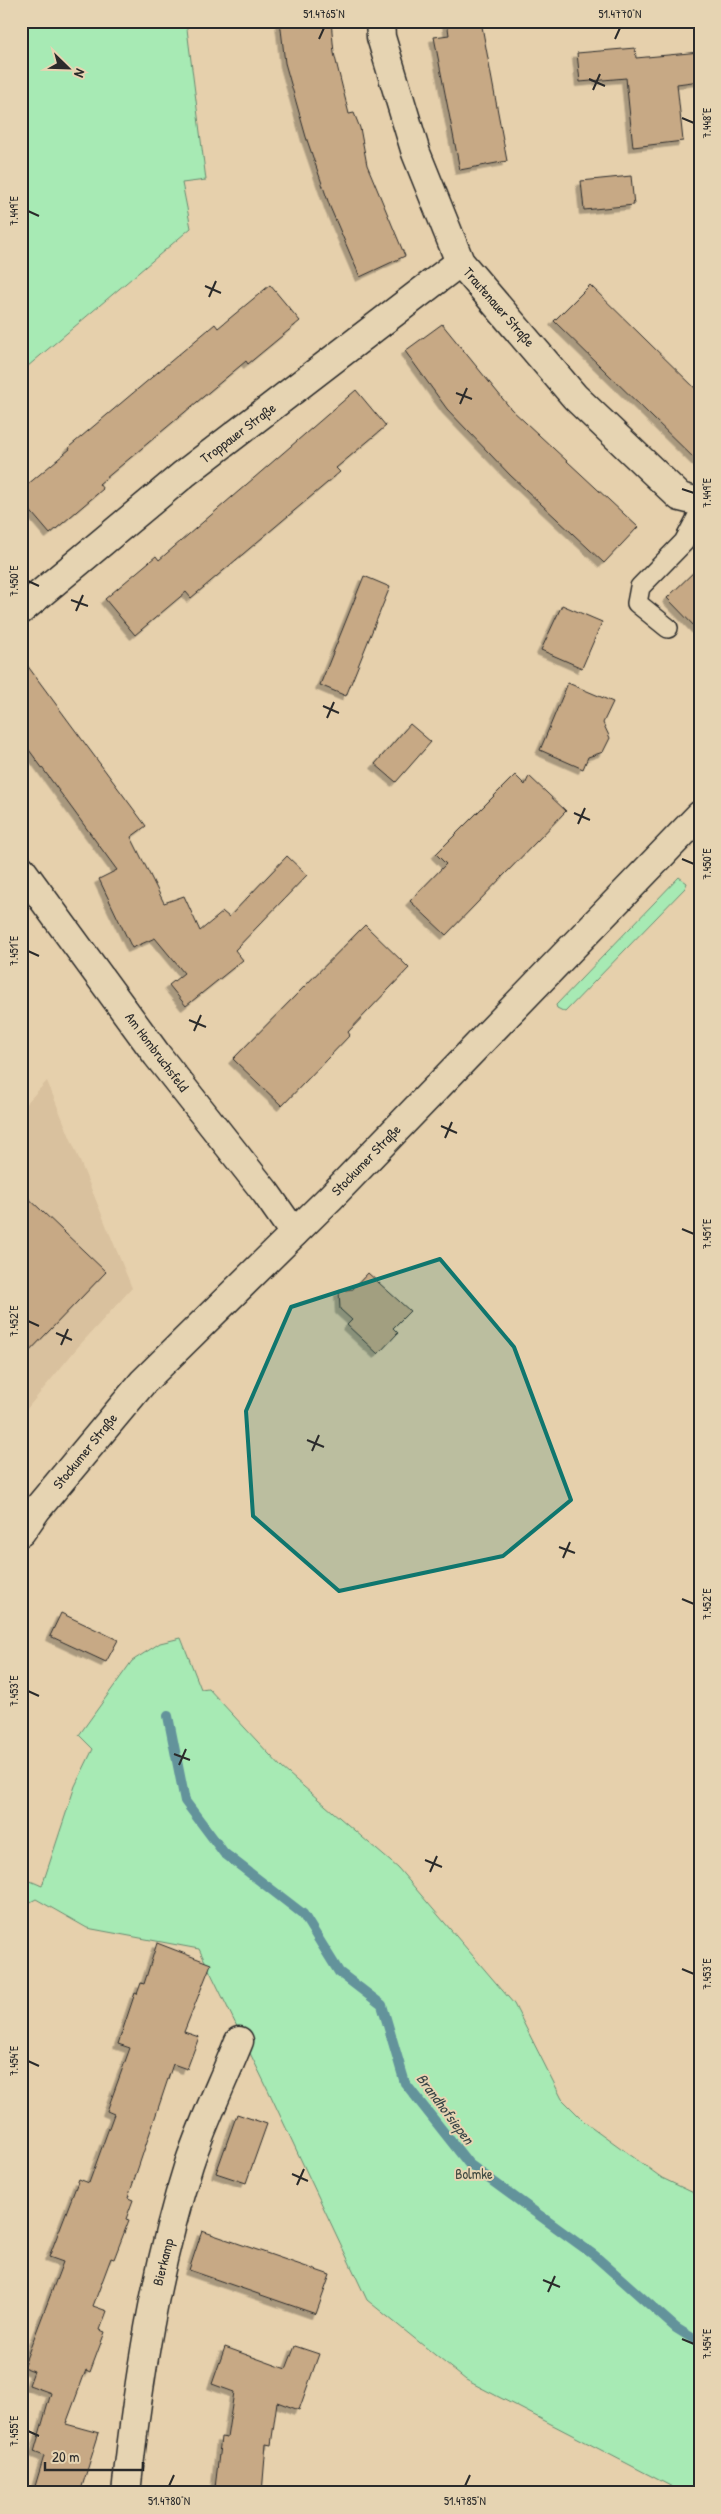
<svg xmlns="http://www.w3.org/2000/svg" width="721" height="2514" font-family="'Patrick Hand',sans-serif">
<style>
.built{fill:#d9c19e}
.green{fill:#a7eab4;stroke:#698a70}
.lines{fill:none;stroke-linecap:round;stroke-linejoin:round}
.stream{stroke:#63939b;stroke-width:10}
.building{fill:#c7a985;stroke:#2b2b2b;filter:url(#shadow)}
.service-casing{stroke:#2b2b2b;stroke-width:22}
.minor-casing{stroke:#2b2b2b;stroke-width:31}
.secondary-casing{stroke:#2b2b2b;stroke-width:31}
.service{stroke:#e6d4b2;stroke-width:19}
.minor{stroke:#e6d4b2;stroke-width:28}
.secondary{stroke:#e6d4b2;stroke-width:28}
.marked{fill:#0f766e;fill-opacity:0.2;stroke:#0f766e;stroke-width:4;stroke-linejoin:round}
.ticks{fill:none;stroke:#2b2b2b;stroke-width:2}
.labels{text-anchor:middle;stroke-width:4;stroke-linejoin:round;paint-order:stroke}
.street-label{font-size:14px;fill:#2b2b2b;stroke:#e6d4b2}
.park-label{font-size:14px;fill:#3e4840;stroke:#e6d4b2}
.water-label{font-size:15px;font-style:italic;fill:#394547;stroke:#e6d4b2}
.neatline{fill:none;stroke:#2b2b2b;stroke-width:2}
.ticks-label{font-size:12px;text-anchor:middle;fill:#2b2b2b}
</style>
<defs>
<filter id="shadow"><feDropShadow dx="-4.5" dy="4.5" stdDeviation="0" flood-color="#0004"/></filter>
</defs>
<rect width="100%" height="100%" fill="#e6d0ac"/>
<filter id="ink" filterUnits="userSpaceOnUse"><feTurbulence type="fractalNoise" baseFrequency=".02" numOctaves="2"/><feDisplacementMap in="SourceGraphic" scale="10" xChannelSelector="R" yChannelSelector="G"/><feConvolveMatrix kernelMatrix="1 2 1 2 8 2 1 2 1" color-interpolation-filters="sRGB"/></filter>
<g filter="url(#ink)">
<!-- built -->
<path class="built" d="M 47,1081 L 132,1288 L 77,1348 L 21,1416 L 21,1109 Z"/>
<!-- green -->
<path class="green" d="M 21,21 L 186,21 L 206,180 L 182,183 L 191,228 L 21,372 Z
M 679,877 L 687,883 L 685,888 L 565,1012 L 557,1008 L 556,1005 Z
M 181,1638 L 201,1689 L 208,1688 L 282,1768 L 398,1868 L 514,2004 L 562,2099 L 585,2122 L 662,2178 L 700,2196 L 700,2493 L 684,2493 L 466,2380 L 367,2300 L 270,2094 L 199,1949 L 87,1928 L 36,1899 L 21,1907 L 21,1877 L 42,1886 L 75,1786 L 93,1749 L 79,1735 L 132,1661 L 160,1643 Z"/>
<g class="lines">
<!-- stream -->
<path class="stream" d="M 168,1716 L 185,1801 L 224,1853 L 303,1914 L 339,1972 L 382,2005 L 405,2083 L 469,2164 L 594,2255 L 676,2328 L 700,2343"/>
</g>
<!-- building -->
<path class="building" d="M 280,21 L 331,21 L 334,53 L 349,114 L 354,113 L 360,128 L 367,165 L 405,256 L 360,277 L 330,207 L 306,137 L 285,63 Z
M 447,21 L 481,21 L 507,161 L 460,170 L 434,37 L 449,35 Z
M 635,48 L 636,58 L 700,52 L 700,81 L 677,84 L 683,141 L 633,147 L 626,78 L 580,82 L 577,53 Z
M 631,176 L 634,205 L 584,210 L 581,181 Z
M 270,285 L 300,321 L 248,364 L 246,361 L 99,484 L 103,489 L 50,534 L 21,500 L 21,490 L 70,449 L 69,447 L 215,324 L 218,328 Z
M 590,285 L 700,393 L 700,464 L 554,321 Z
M 442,324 L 511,409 L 638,527 L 604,563 L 510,475 L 447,409 L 405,351 Z
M 356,390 L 386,426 L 336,468 L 340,472 L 191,598 L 186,592 L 135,635 L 105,599 L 156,556 L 159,560 Z
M 700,566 L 700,632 L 667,598 Z
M 364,576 L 390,587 L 346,696 L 320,685 Z
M 562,605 L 602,622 L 582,668 L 541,650 Z
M 21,657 L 146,826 L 131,837 L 164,903 L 184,896 L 200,931 L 223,912 L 229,917 L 287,856 L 307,875 L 235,950 L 243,960 L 186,1006 L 169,985 L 184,973 L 155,938 L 132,948 L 99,879 L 117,870 L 21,739 Z
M 568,683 L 613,702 L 603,723 L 610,738 L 603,752 L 588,757 L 583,769 L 540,750 Z
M 410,724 L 431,742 L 396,782 L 375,764 Z
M 515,775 L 525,785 L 529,776 L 566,811 L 446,935 L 410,901 L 446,864 L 436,854 Z
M 365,925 L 409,968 L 348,1032 L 350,1035 L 282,1106 L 233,1059 Z
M 21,1191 L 106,1272 L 21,1360 Z
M 368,1273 L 410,1311 L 393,1328 L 398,1333 L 378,1354 L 347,1325 L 352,1320 L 340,1309 L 339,1291 L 353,1289 Z
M 61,1613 L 118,1640 L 106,1662 L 50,1636 Z
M 157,1943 L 211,1964 L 184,2032 L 199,2037 L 187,2069 L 173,2064 L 128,2198 L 133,2200 L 126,2219 L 129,2220 L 114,2259 L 111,2258 L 93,2306 L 107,2311 L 100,2330 L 105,2332 L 90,2372 L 86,2370 L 66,2424 L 99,2433 L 80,2493 L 33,2493 L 44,2456 L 34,2452 L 51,2393 L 29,2385 L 34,2371 L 23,2367 L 63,2262 L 49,2257 L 79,2179 L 89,2183 L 114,2114 L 107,2111 L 130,2048 L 118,2044 L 135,1993 L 137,1994 L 141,1983 L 144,1984 Z
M 237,2114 L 267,2124 L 246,2183 L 216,2173 Z
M 202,2231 L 330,2275 L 316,2314 L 189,2270 Z
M 295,2346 L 319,2354 L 299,2410 L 277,2402 L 271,2445 L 266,2444 L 262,2493 L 215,2488 L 221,2437 L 227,2438 L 234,2392 L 212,2384 L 225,2347 L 286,2369 Z"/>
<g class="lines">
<!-- service casing -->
<g class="service-casing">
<path id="service" d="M 668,628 L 637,603 L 640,587 L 684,542 L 700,512"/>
</g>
<!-- minor casing -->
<g class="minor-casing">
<path id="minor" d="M 380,21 L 381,37 L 416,153 L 460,262 L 575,397 L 680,497 L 700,502
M 21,610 L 184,474 L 460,262
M 21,869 L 157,1055 L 266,1193 L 294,1233
M 126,2493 C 138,2381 155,2271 189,2164 C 203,2122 223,2081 239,2041"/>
</g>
<!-- secondary casing -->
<g class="secondary-casing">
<path id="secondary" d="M 21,1532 L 37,1509 L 143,1382 L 330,1198 L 700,815"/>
</g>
<!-- service -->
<use href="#service" class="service"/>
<!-- minor -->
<use href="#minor" class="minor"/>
<!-- secondary -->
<use href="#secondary" class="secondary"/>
</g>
</g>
<!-- marked area -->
<path class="marked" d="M 440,1259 L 514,1347 L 571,1500 L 503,1556 L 339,1591 L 253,1516 L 246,1411 L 291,1307 Z"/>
<!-- ticks -->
<path class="ticks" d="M 319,39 L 324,28M 615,39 L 620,28M 589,79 L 605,86M 593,90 L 600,74M 682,118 L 694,123M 28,211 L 39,216M 205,286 L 221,293M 209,297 L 216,281M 456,393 L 472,399M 460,404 L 467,388M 682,489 L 694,493M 28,581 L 39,586M 71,600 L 88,606M 76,611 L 83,595M 323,706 L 339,713M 327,718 L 334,702M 574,813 L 590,820M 578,824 L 585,808M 682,859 L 694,864M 28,951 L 39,956M 189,1020 L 206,1027M 194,1031 L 201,1015M 441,1126 L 457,1133M 445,1138 L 452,1122M 682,1229 L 694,1234M 28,1321 L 39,1326M 56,1333 L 72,1340M 61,1345 L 68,1329M 307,1440 L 324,1447M 312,1451 L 319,1435M 559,1547 L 575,1553M 563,1558 L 570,1542M 682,1599 L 694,1604M 28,1691 L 39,1696M 174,1754 L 190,1760M 179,1765 L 186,1749M 425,1860 L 442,1867M 430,1872 L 437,1856M 682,1969 L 694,1974M 28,2061 L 39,2066M 292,2174 L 308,2181M 297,2185 L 304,2169M 543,2280 L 560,2287M 548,2292 L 555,2276M 682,2339 L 694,2344M 28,2431 L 39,2436M 169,2486 L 174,2475M 465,2486 L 470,2475"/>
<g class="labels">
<!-- street labels -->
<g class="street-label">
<text transform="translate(499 307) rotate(49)" y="5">Trautenauer Straße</text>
<text transform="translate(238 433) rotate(-37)" y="5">Troppauer Straße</text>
<text transform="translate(157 1052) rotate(53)" y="5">Am Hombruchsfeld</text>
<text transform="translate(366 1160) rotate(-46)" y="5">Stockumer Straße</text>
<text transform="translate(85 1451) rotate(-51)" y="5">Stockumer Straße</text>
<text transform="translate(163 2262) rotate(-76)" y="5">Bierkamp</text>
</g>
<!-- park labels -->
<g class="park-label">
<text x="474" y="2179">Bolmke</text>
</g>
<!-- water labels -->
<g class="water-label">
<text transform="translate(445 2109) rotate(53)" y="5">Brandhofsiepen</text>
</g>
</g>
<!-- margin -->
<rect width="721" height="2514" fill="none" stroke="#e6d4b2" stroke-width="55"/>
<!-- north arrow -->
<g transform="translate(68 68) rotate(113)" stroke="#e6d4b2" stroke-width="4" paint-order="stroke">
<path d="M0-4L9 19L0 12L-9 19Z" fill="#2b2b2b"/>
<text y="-8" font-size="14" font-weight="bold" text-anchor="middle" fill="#2b2b2b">N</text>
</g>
<!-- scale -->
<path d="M45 2462v8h98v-8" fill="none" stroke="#2b2b2b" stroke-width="2.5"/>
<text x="52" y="2462" font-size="15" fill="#2b2b2b" stroke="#e6d4b2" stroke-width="4" paint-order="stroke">20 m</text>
<rect x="28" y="28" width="666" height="2458" class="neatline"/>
<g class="ticks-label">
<text x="324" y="18">51.4765°N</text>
<text x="620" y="18">51.4770°N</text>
<text transform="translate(707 123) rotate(-90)" y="4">7.448°E</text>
<text transform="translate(14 211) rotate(-90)" y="4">7.449°E</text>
<text transform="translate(707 493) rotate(-90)" y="4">7.449°E</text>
<text transform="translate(14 581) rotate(-90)" y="4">7.450°E</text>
<text transform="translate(707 864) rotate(-90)" y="4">7.450°E</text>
<text transform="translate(14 951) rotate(-90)" y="4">7.451°E</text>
<text transform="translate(707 1234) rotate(-90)" y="4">7.451°E</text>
<text transform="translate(14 1321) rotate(-90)" y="4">7.452°E</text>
<text transform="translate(707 1604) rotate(-90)" y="4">7.452°E</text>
<text transform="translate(14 1691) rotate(-90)" y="4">7.453°E</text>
<text transform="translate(707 1974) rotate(-90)" y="4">7.453°E</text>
<text transform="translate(14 2061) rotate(-90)" y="4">7.454°E</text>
<text transform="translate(707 2344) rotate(-90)" y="4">7.454°E</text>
<text transform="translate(14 2431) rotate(-90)" y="4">7.455°E</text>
<text x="169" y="2505">51.4780°N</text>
<text x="465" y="2505">51.4785°N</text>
</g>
</svg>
